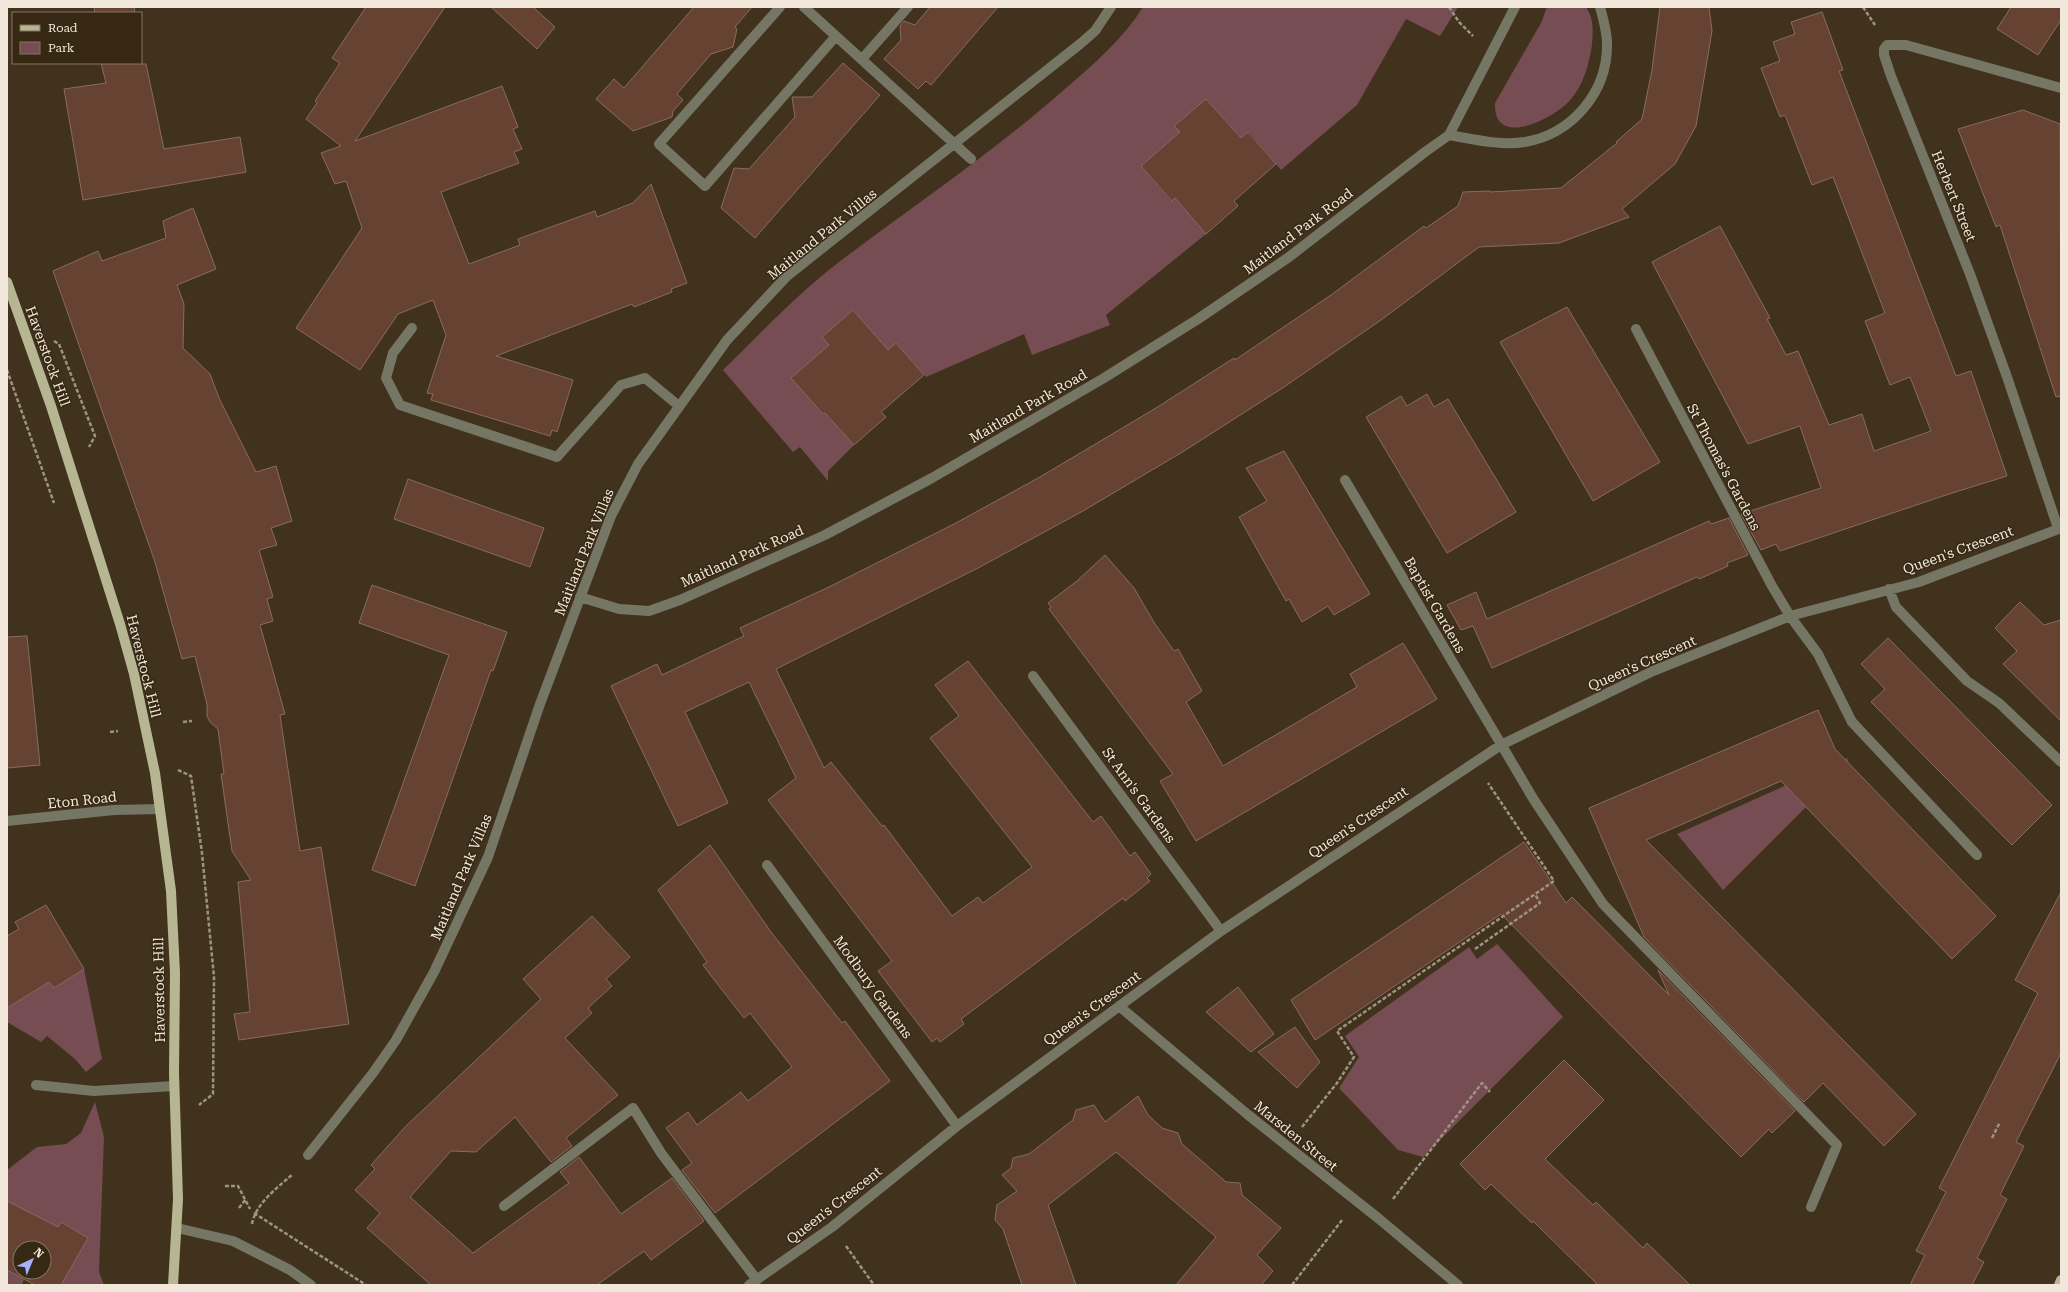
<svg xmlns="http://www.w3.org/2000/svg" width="2068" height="1292" font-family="'Roboto Serif',serif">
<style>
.green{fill:#764d52}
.building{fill:#664233;stroke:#876c60;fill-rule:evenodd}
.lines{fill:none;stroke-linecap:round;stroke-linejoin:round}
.path{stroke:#9e9382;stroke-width:2.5;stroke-dasharray:4 2;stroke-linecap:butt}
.minor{stroke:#767665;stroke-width:10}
.major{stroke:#b7b693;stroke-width:10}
.labels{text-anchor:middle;stroke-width:3;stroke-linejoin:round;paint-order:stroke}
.street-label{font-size:14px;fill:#f1e8db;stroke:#362813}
</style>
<rect width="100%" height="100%" fill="#41321d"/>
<!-- green -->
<path class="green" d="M 1143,7 L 1458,7 L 1440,36 L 1406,19 L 1357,105 L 1281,170 L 1249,132 L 1241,138 L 1206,99 L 1174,126 L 1180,132 L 1141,166 L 1171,201 L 1175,198 L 1206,234 L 1106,315 L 1110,325 L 1032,355 L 1024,334 L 926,377 L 896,343 L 888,350 L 853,310 L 822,337 L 829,345 L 791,378 L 823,414 L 825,413 L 854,445 L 828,471 L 828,481 L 800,447 L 793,452 L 723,370 C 762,332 800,291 843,259 C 918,203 996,150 1066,88 C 1094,64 1123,39 1143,7 Z
M 1547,7 L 1586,7 C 1594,19 1593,31 1592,45 C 1589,64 1584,84 1571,99 C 1556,118 1493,150 1495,103 L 1541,23 Z
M 1847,758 L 1849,764 L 1723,890 L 1677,834 Z
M 1497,944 L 1563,1017 L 1423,1157 L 1398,1150 L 1339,1088 L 1359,1057 L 1345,1036 L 1469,947 L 1477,959 Z
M 84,969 L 102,1059 L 86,1072 L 75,1059 L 47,1036 L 41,1042 L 7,1022 L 7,1008 L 49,982 L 54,988 Z
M 95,1102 L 104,1137 L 99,1272 L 104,1285 L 61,1285 L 88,1238 L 62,1222 L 58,1227 L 7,1201 L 7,1170 L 37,1147 L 66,1144 L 81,1133 Z
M 7,1270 L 24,1279 L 22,1285 L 7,1285 Z"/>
<!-- building -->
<path class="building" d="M 94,7 L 134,7 L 135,13 L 95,13 Z
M 366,7 L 445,7 L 355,141 L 502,86 L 518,127 L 513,129 L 522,149 L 514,152 L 519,163 L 441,192 L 469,264 L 520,245 L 518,239 L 595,211 L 597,217 L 633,203 L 651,184 L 687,283 L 671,289 L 672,292 L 634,307 L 632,304 L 496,356 L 573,380 L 557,432 L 552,430 L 550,436 L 431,400 L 433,394 L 427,393 L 446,335 L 433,300 L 398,314 L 360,370 L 296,328 L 362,228 L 346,181 L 335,184 L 321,153 L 341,146 L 306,119 L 317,103 L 315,101 L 340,63 L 332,58 Z
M 491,7 L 533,7 L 555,27 L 537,49 Z
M 694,7 L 752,7 L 735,27 L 737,29 L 733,47 L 711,54 L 677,94 L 683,100 L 673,111 L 672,117 L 633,131 L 596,99 L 614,79 L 624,88 Z
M 930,7 L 998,7 L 931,85 L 926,81 L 918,89 L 884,59 L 901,40 L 900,26 L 904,21 L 915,25 Z
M 1660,7 L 1709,7 L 1712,31 L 1696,126 L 1675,164 L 1622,209 L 1629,217 L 1559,243 L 1479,247 L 1381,320 L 1284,387 L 1184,451 L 1083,511 L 978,568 L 776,669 L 824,768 L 831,762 L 882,826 L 884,825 L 952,916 L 978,897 L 983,903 L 1032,867 L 930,738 L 959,716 L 935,685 L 968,661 L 1093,822 L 1101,816 L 1130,856 L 1135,852 L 1151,874 L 1147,878 L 1150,881 L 1125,901 L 1123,898 L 961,1019 L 964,1024 L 940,1042 L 937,1038 L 932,1042 L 878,971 L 892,961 L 768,800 L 796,778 L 749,682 L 685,712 L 728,803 L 678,826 L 611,686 L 657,664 L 662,675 L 744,636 L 740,628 L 829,587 L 956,523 L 1040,477 L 1156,408 L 1234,358 L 1235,360 L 1331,295 L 1424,226 L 1426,228 L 1458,206 L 1463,192 L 1490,191 L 1490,192 L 1561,188 L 1617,143 L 1616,142 L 1642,119 L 1652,70 Z
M 2011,7 L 2061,7 L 2061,20 L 2038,55 L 1997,29 Z
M 1822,12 L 1843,70 L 1839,71 L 1956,376 L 1971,371 L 2007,476 L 1952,493 L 1780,551 L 1776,544 L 1761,550 L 1741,514 L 1821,488 L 1800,426 L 1748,444 L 1652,262 L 1720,226 L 1770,318 L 1767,319 L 1786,355 L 1798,351 L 1829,425 L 1862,414 L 1874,451 L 1931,431 L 1910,377 L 1890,385 L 1865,321 L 1885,313 L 1833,177 L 1812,185 L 1785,115 L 1780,117 L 1761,68 L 1780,61 L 1773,42 L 1795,34 L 1791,22 Z
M 141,57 L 142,64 L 146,64 L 164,149 L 240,137 L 246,172 L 83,200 L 64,89 L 106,83 L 101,63 L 141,63 Z
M 843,63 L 880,95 L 755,238 L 721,208 L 734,168 L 749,169 L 795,117 L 792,97 L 812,97 Z
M 1206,99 L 1241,138 L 1248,132 L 1276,164 L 1234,201 L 1238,206 L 1206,234 L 1175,198 L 1172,201 L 1141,166 L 1180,132 L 1174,126 Z
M 2023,110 L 2060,124 L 2061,396 L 2056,397 L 2000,225 L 1996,227 L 1958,129 Z
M 193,208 L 216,269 L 177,285 L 184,304 L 183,348 L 210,374 L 219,398 L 256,472 L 276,466 L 292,521 L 271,528 L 277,545 L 259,550 L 273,597 L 267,599 L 273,621 L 260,625 L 285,714 L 280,715 L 300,851 L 321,847 L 349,1024 L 239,1040 L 234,1014 L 250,1012 L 238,882 L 251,880 L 232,851 L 221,774 L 224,774 L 218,729 L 210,722 L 207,716 L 207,704 L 195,656 L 182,659 L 155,562 L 53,271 L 98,251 L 102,261 L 166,238 L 163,221 Z
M 1567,307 L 1660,462 L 1593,501 L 1500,342 Z
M 853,310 L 888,350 L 896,343 L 924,375 L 881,412 L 886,417 L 854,445 L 825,413 L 823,414 L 791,378 L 829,345 L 822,337 Z
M 1427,394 L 1434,407 L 1448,399 L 1516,512 L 1447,553 L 1366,417 L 1401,396 L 1407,406 Z
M 1284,451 L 1370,594 L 1334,615 L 1328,606 L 1302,622 L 1289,599 L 1286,601 L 1239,517 L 1267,501 L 1246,468 Z
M 408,479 L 544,528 L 530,567 L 394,519 Z
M 1729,518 L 1748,555 L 1727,563 L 1728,566 L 1699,579 L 1697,577 L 1492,668 L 1473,626 L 1461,630 L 1447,605 L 1476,592 L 1487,619 L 1709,521 L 1711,524 Z
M 1105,555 L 1134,588 L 1155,624 L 1174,651 L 1178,649 L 1202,691 L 1186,702 L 1223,766 L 1357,687 L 1350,674 L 1403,643 L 1437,699 L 1196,841 L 1160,781 L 1173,774 L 1049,609 L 1051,607 L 1048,603 L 1077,581 Z
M 372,585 L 507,632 L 493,671 L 491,670 L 415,886 L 372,870 L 449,655 L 359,623 Z
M 2020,602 L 2044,625 L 2061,620 L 2061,721 L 2003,664 L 2017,651 L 1995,628 Z
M 27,636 L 40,765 L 7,768 L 7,637 Z
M 1888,638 L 2052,805 L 2012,845 L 1871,702 L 1885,689 L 1861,664 Z
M 1818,710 L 1835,749 L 1996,916 L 1952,959 L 1781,781 L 1646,840 L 1916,1114 L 1884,1146 L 1823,1083 L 1804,1102 L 1644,937 L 1589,808 Z
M 1524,842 L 1566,903 L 1572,897 L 1669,995 L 1658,970 L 1795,1111 L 1772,1133 L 1769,1129 L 1741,1157 L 1501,914 L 1315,1040 L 1291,1000 Z
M 710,845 L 771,932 L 842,1023 L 845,1021 L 890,1081 L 715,1213 L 682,1170 L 692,1163 L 666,1128 L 688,1112 L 697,1125 L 741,1092 L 748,1101 L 792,1067 L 750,1013 L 744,1018 L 712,977 L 703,965 L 707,962 L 658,890 Z
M 2061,892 L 2061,1053 L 2016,1142 L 2024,1146 L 2000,1195 L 2007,1199 L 1977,1258 L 1984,1262 L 1972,1285 L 1910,1285 L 1925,1255 L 1916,1251 L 1946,1192 L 1939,1188 L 2038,993 L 2015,980 Z
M 46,905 L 84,969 L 54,988 L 49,982 L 7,1008 L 7,936 L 19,929 L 15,922 Z
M 592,916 L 630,957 L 606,979 L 612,986 L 588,1008 L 592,1013 L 565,1038 L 618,1095 L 566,1138 L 572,1146 L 551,1162 L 515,1117 L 476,1152 L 451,1151 L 410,1197 L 473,1253 L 569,1183 L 560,1172 L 579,1157 L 621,1214 L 672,1178 L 704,1221 L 651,1260 L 644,1251 L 597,1285 L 431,1285 L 367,1228 L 380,1213 L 355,1190 L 375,1169 L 371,1165 L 406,1126 L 541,999 L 523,979 Z
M 1238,987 L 1274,1034 L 1251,1052 L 1206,1012 Z
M 1295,1027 L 1320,1062 L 1297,1088 L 1258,1052 Z
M 1564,1060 L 1604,1100 L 1545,1159 L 1593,1205 L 1596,1202 L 1643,1248 L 1647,1243 L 1690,1285 L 1598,1285 L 1533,1221 L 1532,1223 L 1491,1184 L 1485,1190 L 1460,1164 Z
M 1138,1096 L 1148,1115 L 1162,1128 L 1178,1133 L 1182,1144 L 1226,1182 L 1240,1183 L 1242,1195 L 1281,1228 L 1257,1255 L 1273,1271 L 1261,1285 L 1176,1285 L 1216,1237 L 1116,1152 L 1048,1205 L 1076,1285 L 1022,1285 L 1003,1229 L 995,1220 L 997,1205 L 1017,1191 L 1002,1175 L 1011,1168 L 1013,1158 L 1029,1154 L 1073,1120 L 1076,1110 L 1094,1105 L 1105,1122 Z
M 7,1201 L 58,1227 L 61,1222 L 88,1238 L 61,1285 L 35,1285 L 7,1270 ZM 20,1248 L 44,1248 L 44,1272 L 20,1272 Z"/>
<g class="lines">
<!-- path -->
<path class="path" d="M 1449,7 L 1459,22 L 1473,36
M 1863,7 L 1875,25
M 54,341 L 59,344 L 95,436 L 89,447
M 7,370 L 54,503
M 183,722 L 192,721
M 110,732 L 118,731
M 178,770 L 191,776 L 202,853 L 214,977 L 213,1094 L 199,1105
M 1475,949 L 1540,903 L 1535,894
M 1302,1127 L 1337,1083 L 1354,1057 L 1337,1031 L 1554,881 L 1488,783
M 1992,1138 L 2000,1122
M 225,1186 L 238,1186 L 250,1209
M 1393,1199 L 1482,1083 L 1490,1092
M 239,1208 L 245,1200
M 254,1213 L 366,1285
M 252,1224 C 256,1203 277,1188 293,1174
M 846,1246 L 874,1285
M 1292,1285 L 1342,1220"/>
<!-- minor -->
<path class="minor" d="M 780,7 L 659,144 L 705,186 L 836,36
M 804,7 L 971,159
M 862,59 L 908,7
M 1449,135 C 1473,139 1500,146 1525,142 C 1572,134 1608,92 1607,43 C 1607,32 1603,18 1600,7
M 412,328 L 393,353 L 386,378 L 400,405 L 557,457 L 621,385 L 645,378 L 679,406
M 1636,329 L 1772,586 L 1790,616 L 1818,654 L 1852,722 L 1977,855
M 1345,480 L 1534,800 L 1603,904 L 1837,1145 L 1811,1207
M 2058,528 L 2007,377 L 1970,274 L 1891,76 L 1884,55 L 1884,49 L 1887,45 L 1906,45 L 2061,88
M 1889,589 L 1896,607 L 1967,681 L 1999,703 L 2061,762
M 580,597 L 619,609 L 649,611 L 680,600 L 825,535 L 932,478 L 1104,378 L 1198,319 L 1289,257 L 1425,152 L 1449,135 L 1515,7
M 1033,676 L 1221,931
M 7,821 L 114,810 L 159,809
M 767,865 L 957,1126
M 1119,1006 L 1247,1114 L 1378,1218 L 1458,1285
M 36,1085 L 94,1091 L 174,1086
M 308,1155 L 373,1073 L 396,1040 L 434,972 L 488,857 L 540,704 L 611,516 L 638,464 L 727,340 L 787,276 L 1080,44 L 1095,31 L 1111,7
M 504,1206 L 633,1108 L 661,1153 L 757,1280
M 177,1228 L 233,1241 L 290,1270 L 311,1285
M 749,1285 L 832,1227 L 957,1126 L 1221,931 L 1501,745 L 1653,671 L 1790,616 L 1919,582 L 2061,528"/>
<!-- major -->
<path class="major" d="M 7,282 L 51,406 L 120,624 L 134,674 L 155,773 L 171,891 L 175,973 L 174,1073 L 178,1199 L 173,1285
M 2059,1285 L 2061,1280"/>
</g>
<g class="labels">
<!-- street labels -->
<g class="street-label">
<text transform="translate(1954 196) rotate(68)" y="5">Herbert Street</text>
<text transform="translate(1298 231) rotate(-37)" y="5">Maitland Park Road</text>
<text transform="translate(822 234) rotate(-39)" y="5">Maitland Park Villas</text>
<text transform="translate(48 356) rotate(70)" y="5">Haverstock Hill</text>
<text transform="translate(1028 406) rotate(-30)" y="5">Maitland Park Road</text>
<text transform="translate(1724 467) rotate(62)" y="5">St Thomas's Gardens</text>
<text transform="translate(1958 550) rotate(-20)" y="5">Queen's Crescent</text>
<text transform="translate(584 552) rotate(-68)" y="5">Maitland Park Villas</text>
<text transform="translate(742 556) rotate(-24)" y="5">Maitland Park Road</text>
<text transform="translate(1435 605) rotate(60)" y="5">Baptist Gardens</text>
<text transform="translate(1642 663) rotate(-24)" y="5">Queen's Crescent</text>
<text transform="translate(144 666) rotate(76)" y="5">Haverstock Hill</text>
<text transform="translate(1139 795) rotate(54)" y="5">St Ann's Gardens</text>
<text transform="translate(82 800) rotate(-6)" y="5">Eton Road</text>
<text transform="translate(1358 822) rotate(-34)" y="5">Queen's Crescent</text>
<text transform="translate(461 877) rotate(-67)" y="5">Maitland Park Villas</text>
<text transform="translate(873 987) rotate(54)" y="5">Modbury Gardens</text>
<text transform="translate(159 990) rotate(-91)" y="5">Haverstock Hill</text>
<text transform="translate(1092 1008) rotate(-36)" y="5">Queen's Crescent</text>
<text transform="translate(1296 1136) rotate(39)" y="5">Marsden Street</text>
<text transform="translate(834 1205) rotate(-38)" y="5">Queen's Crescent</text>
</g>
</g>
<!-- border -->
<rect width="2068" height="1292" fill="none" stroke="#f1e8db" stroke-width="16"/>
<!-- legend -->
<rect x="12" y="12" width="130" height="52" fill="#362813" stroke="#817563"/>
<rect x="20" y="25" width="20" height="6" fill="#b7b693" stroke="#817563"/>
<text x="48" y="32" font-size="12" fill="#f1e8db">Road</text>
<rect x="20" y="42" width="20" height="12" fill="#764d52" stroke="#817563"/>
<text x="48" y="52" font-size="12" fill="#f1e8db">Park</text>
<!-- north arrow -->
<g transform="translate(32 1260) rotate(44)"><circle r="19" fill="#362813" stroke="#817563"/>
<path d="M0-3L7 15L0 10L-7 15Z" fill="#a6b1fc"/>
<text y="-6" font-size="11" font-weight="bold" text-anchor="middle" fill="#f1e8db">N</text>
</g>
</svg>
